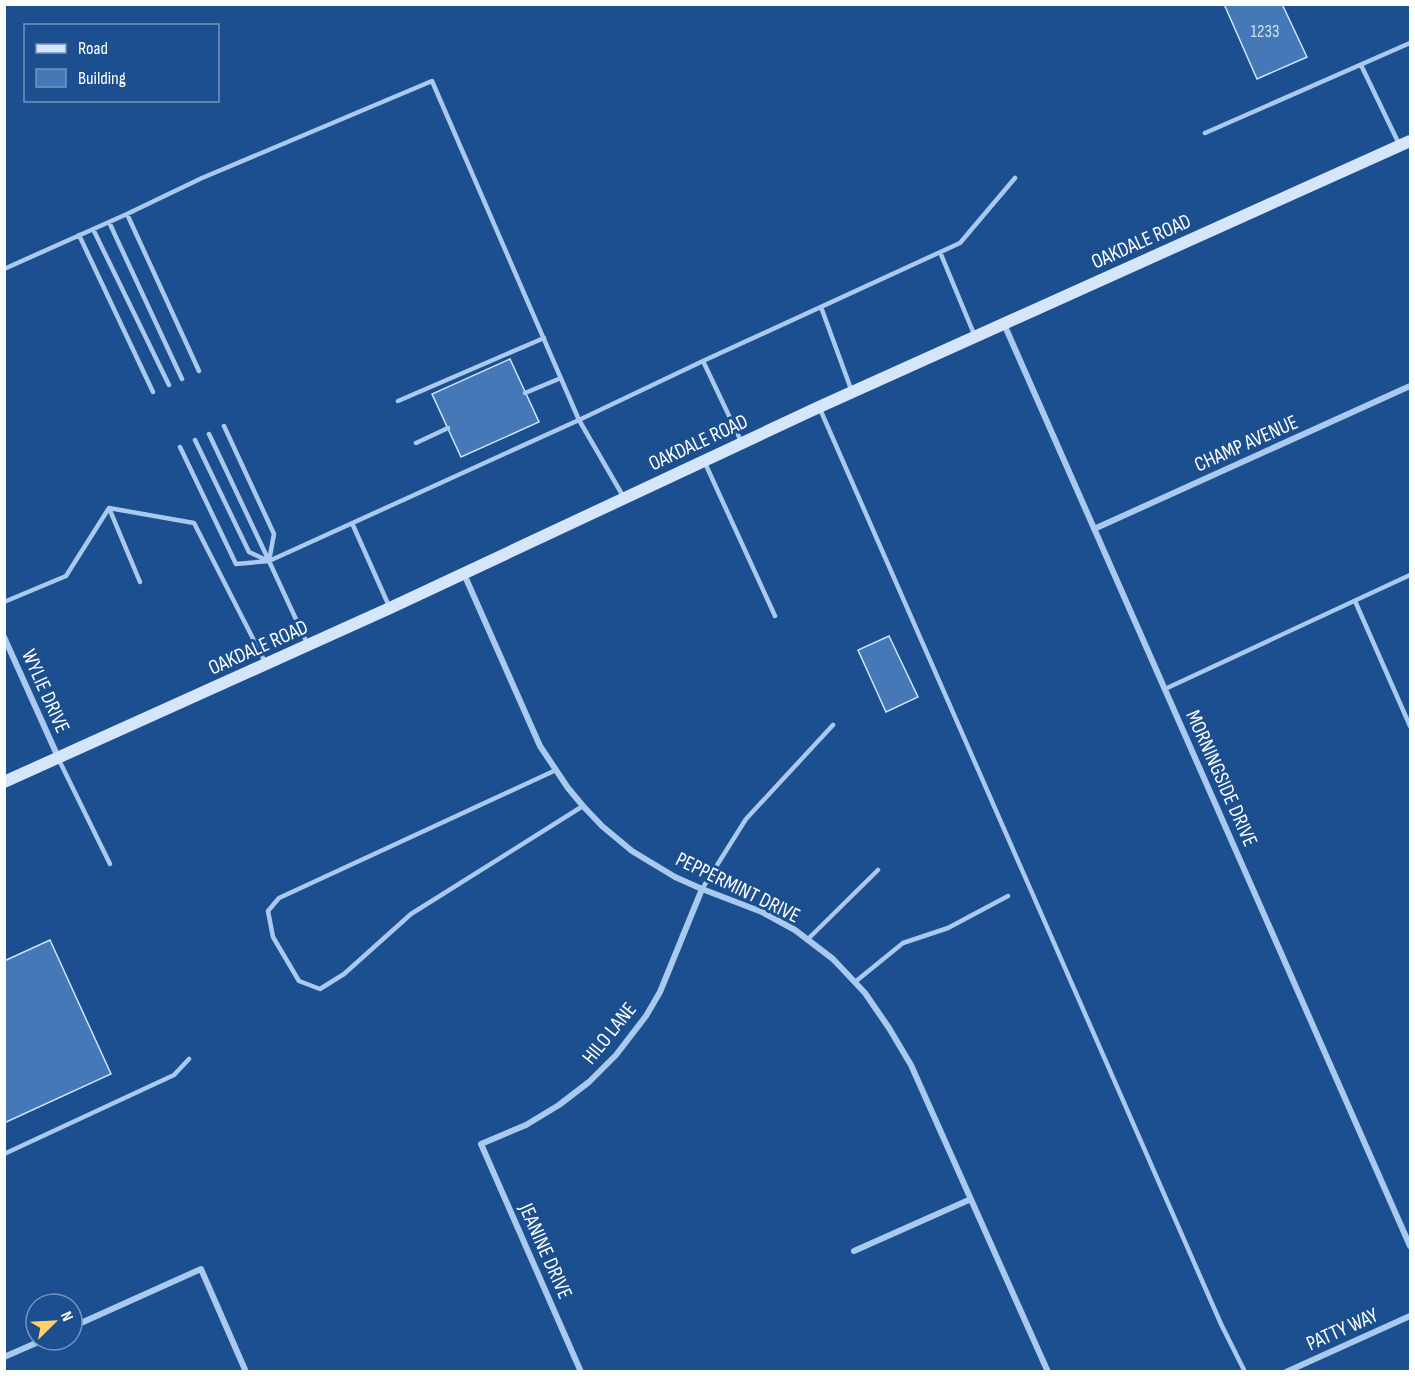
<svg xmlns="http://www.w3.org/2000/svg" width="1415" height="1376" font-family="'Sofia Sans Condensed',sans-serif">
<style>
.building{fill:#4478b7;stroke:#cfe3fa;stroke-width:1.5}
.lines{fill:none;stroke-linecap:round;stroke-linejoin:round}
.lane{stroke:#a9c9ee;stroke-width:4.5}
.street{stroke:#a9c9ee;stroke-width:6}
.secondary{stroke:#d6e6fa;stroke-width:12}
.labels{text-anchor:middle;stroke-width:6;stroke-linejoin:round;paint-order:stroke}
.number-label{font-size:18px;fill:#d0dded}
.street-label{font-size:21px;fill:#fff;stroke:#1b4f8f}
</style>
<rect width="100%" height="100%" fill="#1b4f8f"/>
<!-- building -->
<path class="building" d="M 1224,4 L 1282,4 L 1307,57 L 1257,79 Z
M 510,359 L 539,422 L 461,457 L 432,394 Z
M 889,636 L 918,697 L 886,712 L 858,650 Z
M 50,940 L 111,1074 L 4,1123 L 4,961 Z"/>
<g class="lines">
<!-- lane -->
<path class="lane" d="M 1361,65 L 1400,146
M 1205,133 L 1410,43
M 127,214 L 199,371
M 109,222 L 182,379
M 93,229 L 169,385
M 79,235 L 153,392
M 940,252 L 974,334
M 4,269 L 127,214 L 202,178 L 432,81 L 579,420 L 623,496
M 821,307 L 851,389
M 703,361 L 741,441
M 525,393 L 561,378
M 398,401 L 544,338
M 820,409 L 1221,1324 L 1245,1372
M 224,426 L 274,534 L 269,561 L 307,643
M 209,434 L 269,561 L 579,420 L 703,361 L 960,243 L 1015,178
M 195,440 L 249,552 L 266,560
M 416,443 L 448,428
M 180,447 L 236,564 L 269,561
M 705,463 L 775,616
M 109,508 L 140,582
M 352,523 L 389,606
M 1355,601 L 1410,726
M 4,602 L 66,576 L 109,508 L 194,523 L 265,662
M 1165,689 L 1410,575
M 58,758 L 110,864
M 556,770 L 279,898 L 268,911 L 273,937 L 299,981 L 320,989 L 344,974 L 411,914 L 583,806
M 702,889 L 746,819 L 833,725
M 807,940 L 878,870
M 855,982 L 903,943 L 948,928 L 1008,896
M 4,1154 L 174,1075 L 189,1059"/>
<!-- street -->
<path class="street" d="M 1004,324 L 1410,1246
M 1094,529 L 1410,386
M 464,574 L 540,746 L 568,788 L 583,806 L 602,826 L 632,851 L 675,877 L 702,889 L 762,912 L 795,930 L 833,959 L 865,993 L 889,1028 L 911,1065 L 1048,1372
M 4,637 L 58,757
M 854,1251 L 971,1199
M 72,1327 L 201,1269 L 246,1372
M 4,1357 L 43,1340
M 581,1372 L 481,1144 L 526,1125 L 559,1105 L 589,1082 L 616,1055 L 646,1016 L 660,992 L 702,889
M 1286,1372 L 1410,1316"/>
<!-- secondary -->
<path class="secondary" d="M 4,782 L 390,608 L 819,407 L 1410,141"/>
</g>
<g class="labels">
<!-- number labels -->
<g class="number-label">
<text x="1265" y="37">1233</text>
</g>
<!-- street labels -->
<g class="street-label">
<text transform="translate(1141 241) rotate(-24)" y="7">OAKDALE ROAD</text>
<text transform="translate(698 442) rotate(-25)" y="7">OAKDALE ROAD</text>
<text transform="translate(1246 443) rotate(-24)" y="7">CHAMP AVENUE</text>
<text transform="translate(258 647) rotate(-24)" y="7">OAKDALE ROAD</text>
<text transform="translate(46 691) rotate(66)" y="7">WYLIE DRIVE</text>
<text transform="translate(1222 778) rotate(66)" y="7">MORNINGSIDE DRIVE</text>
<text transform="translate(738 887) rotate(26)" y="7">PEPPERMINT DRIVE</text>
<text transform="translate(609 1033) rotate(-51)" y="7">HILO LANE</text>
<text transform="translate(546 1251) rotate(66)" y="7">JEANINE DRIVE</text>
<text transform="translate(1342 1329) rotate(-24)" y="7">PATTY WAY</text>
</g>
</g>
<!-- border -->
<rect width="1415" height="1376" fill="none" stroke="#ffffff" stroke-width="12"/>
<!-- legend -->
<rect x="24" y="24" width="195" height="78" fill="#1b4f8f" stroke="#7695bc" stroke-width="1.5"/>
<rect x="36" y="44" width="30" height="9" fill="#d6e6fa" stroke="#7695bc" stroke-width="1.5"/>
<text x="78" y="54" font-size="18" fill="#ffffff">Road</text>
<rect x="36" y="69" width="30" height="18" fill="#4478b7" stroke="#7695bc" stroke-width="1.5"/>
<text x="78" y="84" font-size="18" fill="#ffffff">Building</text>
<!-- north arrow -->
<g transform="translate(54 1322) rotate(66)"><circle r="28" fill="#1b4f8f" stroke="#7695bc" stroke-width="1.5"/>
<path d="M0-4.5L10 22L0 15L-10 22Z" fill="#ffd166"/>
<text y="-9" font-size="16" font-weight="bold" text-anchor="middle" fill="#ffffff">N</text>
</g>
</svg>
